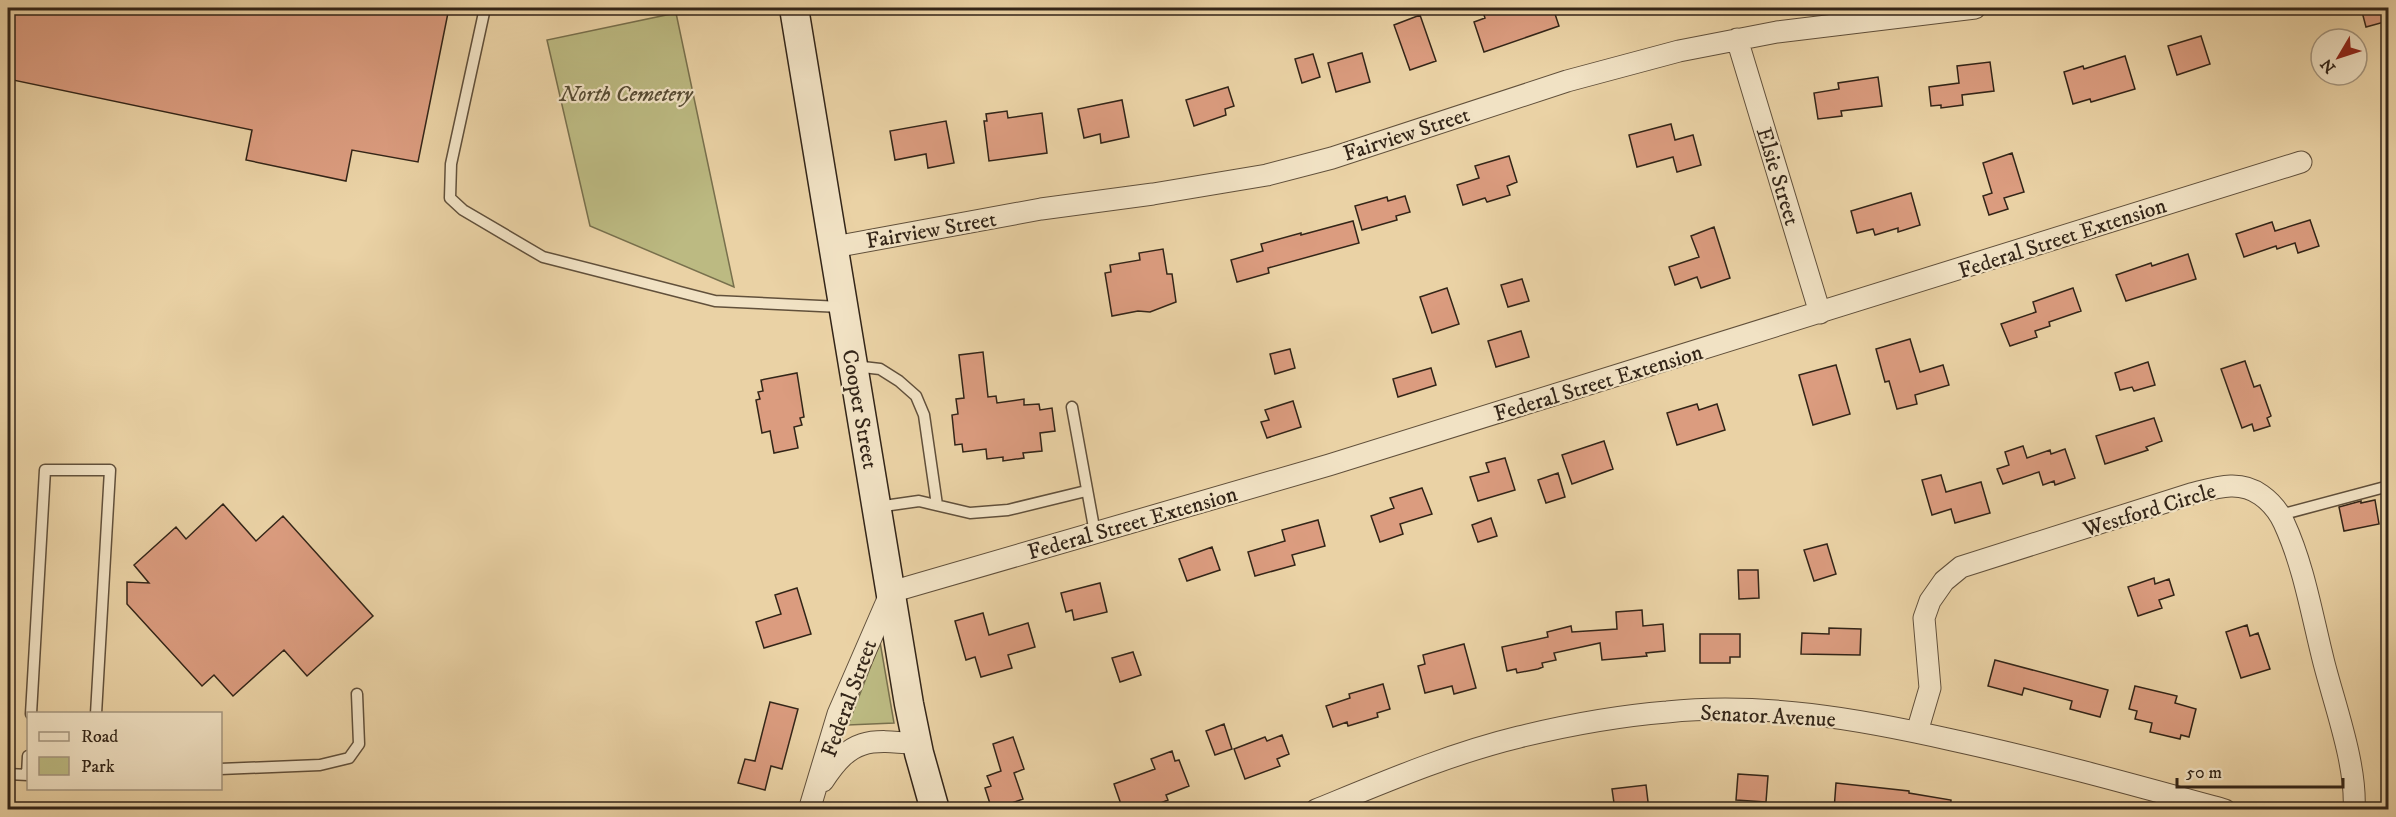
<svg xmlns="http://www.w3.org/2000/svg" width="2396" height="817" font-family="'IM FELL DW Pica',serif">
<style>
.green{fill:#bcba82;stroke:#78704d;stroke-width:1.5}
.building{fill:#db9c7f;stroke:#332518;stroke-width:1.5}
.lines{fill:none;stroke-linecap:round;stroke-linejoin:round}
.lane-casing{stroke:#61503b;stroke-width:13}
.street-casing{stroke:#61503b;stroke-width:23}
.secondary-casing{stroke:#332518;stroke-width:31}
.lane{stroke:#f1e2c4;stroke-width:10}
.street{stroke:#f1e2c4;stroke-width:21}
.secondary{stroke:#f1e2c4;stroke-width:28}
.labels{text-anchor:middle;stroke-width:4.5;stroke-linejoin:round;paint-order:stroke}
.park-label{font-size:22px;font-style:italic;fill:#554a32;stroke:#f1e2c4}
.street-label{font-size:22px;fill:#332518;stroke:#f1e2c4}
</style>
<rect width="100%" height="100%" fill="#ead2a5"/>
<filter id="stains"><feTurbulence type="fractalNoise" baseFrequency=".00333" numOctaves="4"/><feColorMatrix values="0 0 0 0 .2 0 0 0 0 .09 0 0 0 0 .02 0 0 0 .5 -.17"/></filter>
<radialGradient id="worn" r=".72"><stop offset=".6" stop-color="#630" stop-opacity="0"/><stop offset="1" stop-color="#630" stop-opacity=".3"/></radialGradient>
<!-- green -->
<path class="green" d="M 676,13 L 734,287 L 590,226 L 547,40 Z
M 880,642 L 894,723 L 848,725 Z"/>
<!-- building -->
<path class="building" d="M 8,8 L 449,8 L 418,162 L 352,150 L 346,181 L 246,160 L 252,130 L 8,79 Z
M 1497,8 L 1553,8 L 1559,26 L 1484,52 L 1474,22 L 1485,18 L 1483,12 Z
M 2361,8 L 2388,8 L 2388,21 L 2366,27 Z
M 1420,15 L 1436,61 L 1410,70 L 1394,25 Z
M 2201,36 L 2210,64 L 2177,75 L 2168,46 Z
M 1362,53 L 1370,82 L 1336,92 L 1328,63 Z
M 1313,54 L 1320,77 L 1302,83 L 1295,59 Z
M 2125,56 L 2135,89 L 2091,102 L 2090,99 L 2073,104 L 2064,72 L 2083,66 L 2084,69 Z
M 1990,62 L 1994,91 L 1962,95 L 1963,105 L 1941,108 L 1941,105 L 1931,106 L 1929,87 L 1959,83 L 1957,66 Z
M 1878,77 L 1882,106 L 1841,111 L 1842,116 L 1818,119 L 1814,93 L 1839,89 L 1838,83 Z
M 1228,87 L 1234,106 L 1225,109 L 1226,115 L 1194,126 L 1186,100 Z
M 1122,100 L 1129,137 L 1101,143 L 1100,134 L 1084,138 L 1078,109 Z
M 1007,111 L 1008,118 L 1042,113 L 1047,153 L 989,161 L 984,121 L 987,121 L 986,114 Z
M 946,121 L 954,163 L 928,168 L 926,154 L 895,160 L 890,131 Z
M 1671,124 L 1675,140 L 1693,135 L 1701,165 L 1677,172 L 1673,157 L 1637,167 L 1629,135 Z
M 2012,153 L 2024,192 L 2004,198 L 2008,209 L 1989,215 L 1983,196 L 1992,193 L 1983,163 Z
M 1509,156 L 1517,182 L 1507,186 L 1510,195 L 1487,202 L 1485,198 L 1463,205 L 1457,185 L 1479,178 L 1475,166 Z
M 1911,193 L 1920,225 L 1898,232 L 1898,228 L 1875,235 L 1873,229 L 1857,233 L 1851,211 Z
M 1405,196 L 1410,212 L 1396,216 L 1397,220 L 1362,230 L 1355,206 L 1387,197 L 1388,201 Z
M 2310,220 L 2319,246 L 2298,253 L 2295,243 L 2277,249 L 2276,246 L 2244,257 L 2236,234 L 2272,222 L 2275,231 Z
M 1353,221 L 1359,243 L 1268,268 L 1269,273 L 1237,282 L 1231,260 L 1263,251 L 1261,244 L 1301,233 L 1301,235 Z
M 1714,227 L 1730,278 L 1701,288 L 1697,277 L 1675,285 L 1669,267 L 1699,257 L 1691,236 Z
M 1163,249 L 1167,274 L 1172,274 L 1176,302 L 1150,312 L 1138,311 L 1112,316 L 1105,273 L 1111,272 L 1110,265 L 1140,260 L 1139,253 Z
M 2188,254 L 2196,279 L 2126,301 L 2116,275 L 2151,263 L 2152,266 Z
M 1522,279 L 1529,301 L 1508,307 L 1501,285 Z
M 1447,288 L 1459,324 L 1432,333 L 1420,297 Z
M 2073,288 L 2081,311 L 2049,322 L 2050,326 L 2035,331 L 2037,337 L 2010,346 L 2001,324 L 2036,312 L 2033,302 Z
M 1521,331 L 1529,357 L 1496,367 L 1488,341 Z
M 1910,339 L 1920,372 L 1943,365 L 1949,385 L 1915,395 L 1917,404 L 1897,409 L 1889,381 L 1885,382 L 1876,349 Z
M 1290,349 L 1295,368 L 1275,374 L 1270,354 Z
M 983,352 L 988,397 L 996,396 L 997,403 L 1024,399 L 1024,405 L 1039,404 L 1040,410 L 1052,408 L 1055,431 L 1040,433 L 1042,451 L 1023,453 L 1024,458 L 1003,461 L 1003,457 L 987,459 L 986,449 L 963,452 L 962,444 L 955,445 L 952,415 L 958,414 L 956,399 L 964,398 L 959,355 Z
M 2245,361 L 2254,387 L 2260,385 L 2271,416 L 2267,418 L 2270,426 L 2254,431 L 2252,424 L 2242,428 L 2221,369 Z
M 2148,362 L 2155,385 L 2134,391 L 2132,387 L 2120,390 L 2115,373 Z
M 1836,365 L 1850,414 L 1813,425 L 1799,375 Z
M 1431,368 L 1436,385 L 1398,397 L 1393,379 Z
M 797,373 L 804,417 L 800,418 L 802,425 L 794,427 L 798,448 L 774,453 L 770,431 L 762,433 L 756,400 L 760,399 L 758,392 L 763,391 L 761,380 Z
M 1293,401 L 1301,427 L 1267,438 L 1261,422 L 1269,420 L 1265,410 Z
M 1697,404 L 1699,410 L 1717,404 L 1725,430 L 1677,445 L 1667,413 Z
M 2154,418 L 2162,441 L 2146,447 L 2148,450 L 2105,464 L 2096,436 Z
M 1604,441 L 1613,469 L 1572,484 L 1562,455 Z
M 2023,446 L 2027,458 L 2050,450 L 2051,454 L 2065,449 L 2075,478 L 2055,485 L 2054,481 L 2043,485 L 2039,472 L 2003,484 L 1997,469 L 2009,465 L 2005,452 Z
M 1505,458 L 1515,490 L 1478,501 L 1470,477 L 1489,472 L 1486,463 Z
M 1558,473 L 1565,497 L 1546,503 L 1538,480 Z
M 1941,475 L 1946,492 L 1981,482 L 1990,513 L 1955,523 L 1951,509 L 1932,515 L 1922,480 Z
M 1422,488 L 1432,514 L 1400,524 L 1403,534 L 1380,542 L 1371,516 L 1394,508 L 1390,498 Z
M 2375,500 L 2379,524 L 2344,531 L 2339,507 L 2361,501 L 2361,503 Z
M 223,504 L 256,541 L 283,516 L 373,616 L 307,676 L 284,650 L 233,696 L 214,675 L 202,686 L 127,604 L 127,582 L 149,583 L 134,565 L 176,527 L 186,539 Z
M 1491,518 L 1497,536 L 1478,542 L 1472,525 Z
M 1318,520 L 1325,546 L 1292,555 L 1295,565 L 1255,576 L 1248,552 L 1285,541 L 1282,530 Z
M 1827,544 L 1836,574 L 1814,581 L 1804,550 Z
M 1212,547 L 1220,570 L 1187,581 L 1179,559 Z
M 1738,570 L 1758,570 L 1759,598 L 1739,599 Z
M 2154,578 L 2155,584 L 2169,579 L 2174,595 L 2159,600 L 2162,608 L 2138,616 L 2128,587 Z
M 1100,583 L 1107,612 L 1074,620 L 1072,610 L 1066,612 L 1061,593 Z
M 797,588 L 811,634 L 764,648 L 756,622 L 781,614 L 775,595 Z
M 1642,610 L 1643,626 L 1663,624 L 1665,651 L 1646,653 L 1647,656 L 1602,660 L 1600,643 L 1554,653 L 1556,660 L 1542,663 L 1543,667 L 1538,669 L 1517,673 L 1516,669 L 1507,671 L 1502,647 L 1548,637 L 1547,632 L 1571,626 L 1572,632 L 1617,629 L 1616,612 Z
M 983,613 L 989,635 L 1028,623 L 1035,647 L 1008,655 L 1012,668 L 981,677 L 975,657 L 966,660 L 955,621 Z
M 2247,625 L 2250,636 L 2258,633 L 2270,669 L 2241,678 L 2226,632 Z
M 1829,628 L 1861,629 L 1860,655 L 1801,654 L 1802,633 L 1829,634 Z
M 1700,634 L 1740,634 L 1740,657 L 1730,657 L 1730,663 L 1700,663 Z
M 1464,644 L 1476,688 L 1454,694 L 1452,686 L 1425,693 L 1418,666 L 1425,664 L 1423,655 Z
M 1133,652 L 1141,675 L 1120,682 L 1112,658 Z
M 1995,660 L 2108,690 L 2100,717 L 2070,709 L 2072,701 L 2024,688 L 2022,695 L 1988,686 Z
M 1383,684 L 1390,709 L 1377,713 L 1378,717 L 1348,726 L 1347,722 L 1333,727 L 1326,706 L 1350,698 L 1349,694 Z
M 2135,686 L 2177,696 L 2175,703 L 2196,709 L 2189,737 L 2181,735 L 2180,739 L 2150,732 L 2152,723 L 2135,719 L 2137,711 L 2129,709 Z
M 770,702 L 798,709 L 782,769 L 771,766 L 765,790 L 738,783 L 745,759 L 755,761 Z
M 1224,724 L 1232,749 L 1215,755 L 1206,731 Z
M 1282,735 L 1289,754 L 1277,759 L 1280,766 L 1245,779 L 1234,749 L 1265,737 L 1267,741 Z
M 1013,737 L 1024,769 L 1014,773 L 1023,799 L 992,810 L 985,788 L 991,786 L 987,776 L 1001,771 L 993,744 Z
M 1172,751 L 1175,761 L 1179,760 L 1189,786 L 1166,795 L 1168,800 L 1144,810 L 1123,810 L 1114,784 L 1155,769 L 1151,759 Z
M 1738,774 L 1768,776 L 1766,802 L 1736,800 Z
M 1836,783 L 1909,791 L 1909,793 L 1951,800 L 1950,810 L 1834,810 Z
M 1646,785 L 1649,810 L 1615,810 L 1612,789 Z"/>
<g class="lines">
<!-- lane casing -->
<g class="lane-casing">
<path id="lane" d="M 485,8 L 451,164 L 450,198 L 463,210 L 543,257 L 715,301 L 841,307
M 854,366 L 880,369 L 899,381 L 916,396 L 924,415 L 937,505
M 1072,407 L 1095,533
M 877,507 L 919,501 L 970,513 L 1008,510 L 1086,491
M 2280,515 L 2385,487
M 31,714 L 45,470 L 110,470 L 96,714
M 220,769 L 320,765 L 349,758 L 359,744 L 357,694
M 8,774 L 28,775
M 27,775 L 28,756"/>
</g>
<!-- street casing -->
<g class="street-casing">
<path id="street" d="M 1737,39 L 1820,313
M 834,247 L 1041,209 L 1153,194 L 1267,175 L 1332,158 L 1567,81 L 1679,51 L 1777,32 L 1975,8
M 1917,732 L 1930,688 L 1924,618 L 1930,601 L 1944,581 L 1961,567 L 2191,494 C 2215,488 2239,479 2261,495 C 2271,502 2279,512 2284,523 C 2304,566 2312,616 2324,663 C 2335,706 2357,766 2354,810
M 823,781 C 851,738 868,739 917,744
M 810,807 L 838,714 L 891,592 L 1329,465 L 2301,162
M 1316,810 C 1382,783 1449,754 1519,737 C 1568,725 1618,716 1667,712 C 1763,702 1859,719 1952,740 C 2044,760 2134,785 2225,810"/>
</g>
<!-- secondary casing -->
<g class="secondary-casing">
<path id="secondary" d="M 794,8 L 909,704 L 919,753 L 935,810"/>
</g>
<!-- lane -->
<use href="#lane" class="lane"/>
<!-- street -->
<use href="#street" class="street"/>
<!-- secondary -->
<use href="#secondary" class="secondary"/>
</g>
<g class="labels">
<!-- park labels -->
<g class="park-label">
<text x="626" y="101">North Cemetery</text>
</g>
<!-- street labels -->
<g class="street-label">
<text transform="translate(1406 133) rotate(-18)" y="8">Fairview Street</text>
<text transform="translate(1779 176) rotate(73)" y="8">Elsie Street</text>
<text transform="translate(931 229) rotate(-10)" y="8">Fairview Street</text>
<text transform="translate(2062 237) rotate(-18)" y="8">Federal Street Extension</text>
<text transform="translate(1598 382) rotate(-17)" y="8">Federal Street Extension</text>
<text transform="translate(861 409) rotate(80)" y="8">Cooper Street</text>
<text transform="translate(2149 509) rotate(-17)" y="8">Westford Circle</text>
<text transform="translate(1132 522) rotate(-16)" y="8">Federal Street Extension</text>
<text transform="translate(848 698) rotate(-70)" y="8">Federal Street</text>
<text transform="translate(1768 715) rotate(3)" y="8">Senator Avenue</text>
</g>
</g>
<!-- margin -->
<rect width="2396" height="817" fill="none" stroke="#ead2a5" stroke-width="30"/>
<rect x="9" y="9" width="2378" height="799" fill="none" stroke="#332518" stroke-width="3"/>
<rect x="15" y="15" width="2366" height="787" fill="none" stroke="#332518" stroke-width="1.5"/>
<!-- legend -->
<rect x="27" y="712" width="195" height="78" fill="#f1e2c4" stroke="#a5967f" stroke-width="1.5"/>
<rect x="39" y="732" width="30" height="9" fill="#f1e2c4" stroke="#a5967f" stroke-width="1.5"/>
<text x="81" y="742" font-size="18" fill="#332518">Road</text>
<rect x="39" y="757" width="30" height="18" fill="#bcba82" stroke="#a5967f" stroke-width="1.5"/>
<text x="81" y="772" font-size="18" fill="#332518">Park</text>
<!-- north arrow -->
<g transform="translate(2339 57) rotate(231)"><circle r="28" fill="#f1e2c4" stroke="#a5967f" stroke-width="1.5"/>
<path d="M0-4.5L10 22L0 15L-10 22Z" fill="#8f2418"/>
<text y="-9" font-size="16" font-weight="bold" text-anchor="middle" fill="#332518">N</text>
</g>
<!-- scale -->
<path d="M2177 778v9h166v-9" fill="none" stroke="#332518" stroke-width="3"/>
<text x="2186" y="778" font-size="18" fill="#332518" stroke="#f1e2c4" stroke-width="4.5" paint-order="stroke">50 m</text>
<rect width="100%" height="100%" filter="url(#stains)"/>
<rect width="100%" height="100%" fill="url(#worn)"/>
</svg>
